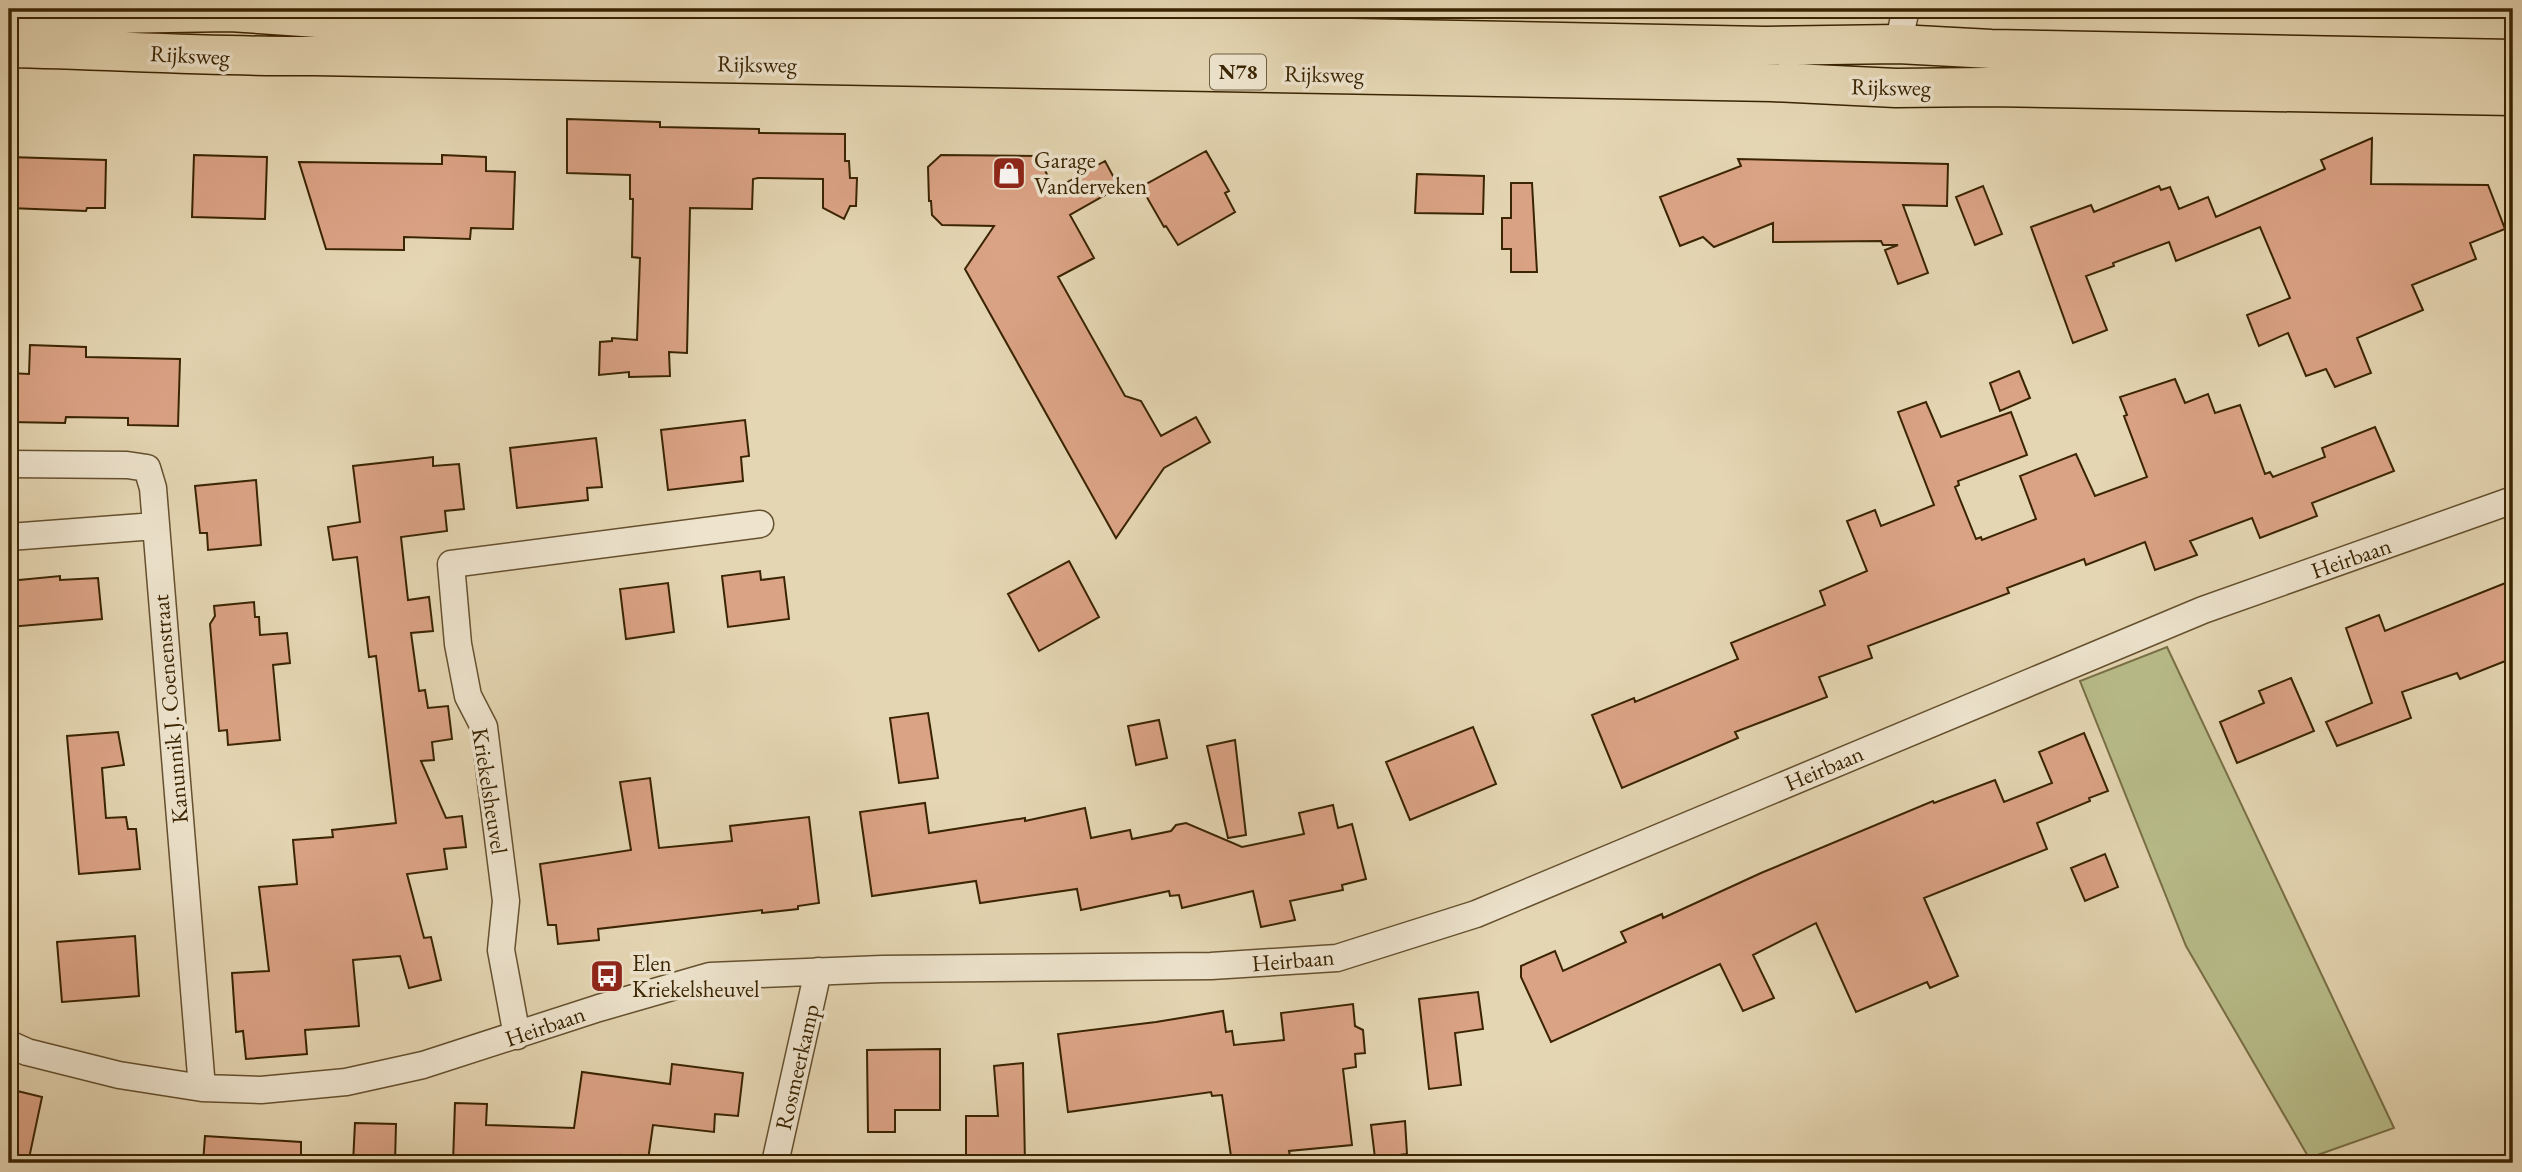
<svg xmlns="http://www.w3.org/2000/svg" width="2522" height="1172" font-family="'EB Garamond',serif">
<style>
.green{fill:#b8bd8a;stroke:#797046;stroke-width:2}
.building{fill:#dba385;stroke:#3a2402;stroke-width:2}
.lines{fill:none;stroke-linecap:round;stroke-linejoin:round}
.minor-casing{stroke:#65502e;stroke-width:29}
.primary-casing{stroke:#3a2402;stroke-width:41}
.minor{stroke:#eee4ce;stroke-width:26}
.primary{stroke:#e5d6b3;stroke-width:38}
.labels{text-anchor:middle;stroke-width:7;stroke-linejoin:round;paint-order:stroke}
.shield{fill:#eee4ce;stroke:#705e3f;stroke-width:2}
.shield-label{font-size:21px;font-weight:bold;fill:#3a2402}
.street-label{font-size:23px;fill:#3a2402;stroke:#eee4ce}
.poi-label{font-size:23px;fill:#3a2402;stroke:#eee4ce;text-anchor:start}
</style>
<rect width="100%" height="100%" fill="#e5d6b3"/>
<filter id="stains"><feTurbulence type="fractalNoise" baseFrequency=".00286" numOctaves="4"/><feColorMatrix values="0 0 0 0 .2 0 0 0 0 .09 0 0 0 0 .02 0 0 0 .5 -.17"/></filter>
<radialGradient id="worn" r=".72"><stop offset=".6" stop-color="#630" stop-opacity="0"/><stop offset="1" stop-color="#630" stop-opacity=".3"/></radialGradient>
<!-- green -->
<path class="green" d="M 2167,647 L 2394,1128 L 2309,1158 L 2186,946 L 2080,681 Z"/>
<!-- building -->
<path class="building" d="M 567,119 L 660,122 L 660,127 L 759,129 L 759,133 L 845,134 L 845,161 L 849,161 L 850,178 L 857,178 L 856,206 L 850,206 L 844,219 L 823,208 L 823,179 L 758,178 L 753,179 L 752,209 L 690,208 L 687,353 L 669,352 L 670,376 L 629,377 L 629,372 L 599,375 L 600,342 L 612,341 L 612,338 L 637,340 L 640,258 L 632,257 L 633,199 L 630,199 L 630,175 L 567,173 Z
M 2372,138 L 2371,184 L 2488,185 L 2505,229 L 2470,243 L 2476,259 L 2412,285 L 2423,310 L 2357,338 L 2371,373 L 2335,387 L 2326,369 L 2306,376 L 2288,333 L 2259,346 L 2247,315 L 2290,298 L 2260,227 L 2176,261 L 2169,242 L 2113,263 L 2114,266 L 2086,276 L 2107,330 L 2073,343 L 2031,227 L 2091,205 L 2094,212 L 2159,186 L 2161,190 L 2170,187 L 2179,209 L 2208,197 L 2216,217 L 2325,169 L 2321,160 Z
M 1206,151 L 1229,191 L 1225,193 L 1235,212 L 1178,245 L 1166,226 L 1164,227 L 1141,187 Z
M 194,155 L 267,157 L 265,219 L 192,217 Z
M 442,155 L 486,157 L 486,171 L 515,172 L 513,229 L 471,228 L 470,239 L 404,237 L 404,250 L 326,249 L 299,162 L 442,164 Z
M 941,155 L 1037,156 L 1055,189 L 1105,161 L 1119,187 L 1070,215 L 1094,258 L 1058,277 L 1125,396 L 1141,401 L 1161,436 L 1196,417 L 1210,442 L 1164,468 L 1116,538 L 965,269 L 994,226 L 942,225 L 932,215 L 931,201 L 929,201 L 928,167 Z
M 9,157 L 106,160 L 105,208 L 87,208 L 86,211 L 9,208 Z
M 1738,159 L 1948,164 L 1947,206 L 1903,205 L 1928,273 L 1898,284 L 1885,250 L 1898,245 L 1883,245 L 1881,241 L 1773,242 L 1773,223 L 1714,247 L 1703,237 L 1680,246 L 1660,197 L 1741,166 Z
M 1417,174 L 1484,176 L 1483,214 L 1415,213 Z
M 1511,183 L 1532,183 L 1537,272 L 1511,272 L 1511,249 L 1502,249 L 1502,218 L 1511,218 Z
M 1983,186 L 2002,234 L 1975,245 L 1956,197 Z
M 30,345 L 86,347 L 86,357 L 180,359 L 178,426 L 128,425 L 128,418 L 66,417 L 65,423 L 9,422 L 9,373 L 29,374 Z
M 2019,371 L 2030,398 L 2000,411 L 1990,383 Z
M 2175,379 L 2185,403 L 2208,394 L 2215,413 L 2240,405 L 2265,474 L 2270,472 L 2273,477 L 2325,457 L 2322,448 L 2375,427 L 2394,471 L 2312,503 L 2317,516 L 2260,538 L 2252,518 L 2190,541 L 2197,555 L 2155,570 L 2145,542 L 2086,565 L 2084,559 L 2007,588 L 2009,593 L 1868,646 L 1872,658 L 1819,677 L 1827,697 L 1735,732 L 1738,738 L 1622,788 L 1592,715 L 1634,698 L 1635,702 L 1738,659 L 1731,643 L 1825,605 L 1820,591 L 1867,571 L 1847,521 L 1875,510 L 1881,526 L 1934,505 L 1898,412 L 1926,402 L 1941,437 L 2011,412 L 2027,455 L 1958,481 L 1959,485 L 1955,487 L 1976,539 L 1981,537 L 1982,540 L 2036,519 L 2020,476 L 2076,454 L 2095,496 L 2147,477 L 2124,416 L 2127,415 L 2120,397 Z
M 745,420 L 749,456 L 741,457 L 743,481 L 668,490 L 661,430 Z
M 596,438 L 602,487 L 587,488 L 588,500 L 517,508 L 510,448 Z
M 433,457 L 433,466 L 459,464 L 464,509 L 445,511 L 447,531 L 401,537 L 408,600 L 429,597 L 433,631 L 411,633 L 419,691 L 425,690 L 428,708 L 448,706 L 452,739 L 432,742 L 434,760 L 421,761 L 446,818 L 462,816 L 466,847 L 444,849 L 447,869 L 407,874 L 424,938 L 431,937 L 441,980 L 409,988 L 400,956 L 353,960 L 359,1026 L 305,1030 L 307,1054 L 246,1059 L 243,1031 L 236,1032 L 232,973 L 269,971 L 259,887 L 297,884 L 293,840 L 333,837 L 332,830 L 396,823 L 376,656 L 369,657 L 357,557 L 333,560 L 328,527 L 360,522 L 353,466 Z
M 256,480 L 261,545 L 208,550 L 207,533 L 200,533 L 195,486 Z
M 1069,561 L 1099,617 L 1039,651 L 1008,594 Z
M 760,571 L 761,580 L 784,577 L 789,619 L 728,627 L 722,576 Z
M 60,576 L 60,580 L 98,578 L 102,619 L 9,627 L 9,581 Z
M 2513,580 L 2513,658 L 2460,679 L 2457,673 L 2402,692 L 2411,718 L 2337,746 L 2326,722 L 2372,703 L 2346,628 L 2379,615 L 2385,631 Z
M 668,583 L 674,632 L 626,639 L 620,589 Z
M 254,602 L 255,617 L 259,617 L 260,635 L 287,633 L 290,663 L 273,665 L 280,740 L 228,745 L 227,730 L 219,731 L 210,624 L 215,616 L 214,606 Z
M 2291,678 L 2314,731 L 2237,763 L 2220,722 L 2264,703 L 2259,691 Z
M 928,713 L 938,778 L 899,783 L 890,718 Z
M 1159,720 L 1167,758 L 1136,765 L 1128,726 Z
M 1473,727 L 1496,784 L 1410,820 L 1386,762 Z
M 118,732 L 124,765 L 102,768 L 106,818 L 126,817 L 128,829 L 136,829 L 140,869 L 79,874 L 67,736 Z
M 2084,733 L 2108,791 L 2089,798 L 2090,801 L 2037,823 L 2047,849 L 1924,898 L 1958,976 L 1930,988 L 1927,982 L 1856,1012 L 1816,923 L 1753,955 L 1774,998 L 1743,1011 L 1720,964 L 1551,1042 L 1521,977 L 1521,966 L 1555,951 L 1563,971 L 1626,942 L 1621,932 L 1662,914 L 1663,918 L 1761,873 L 1933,801 L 1934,803 L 1995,780 L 2004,802 L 2052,783 L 2039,752 Z
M 1235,740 L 1246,835 L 1228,838 L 1207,746 Z
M 650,778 L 659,848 L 732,841 L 730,826 L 809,817 L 819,903 L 798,906 L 798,909 L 762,913 L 762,910 L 598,929 L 599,940 L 558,944 L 556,925 L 548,925 L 540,864 L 631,850 L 620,782 Z
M 925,803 L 929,833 L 1025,818 L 1025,821 L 1085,808 L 1091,838 L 1130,830 L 1132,839 L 1171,831 L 1176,825 L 1186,823 L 1242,847 L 1304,834 L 1299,813 L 1333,805 L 1338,828 L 1352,824 L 1366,879 L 1342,885 L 1343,890 L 1290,901 L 1295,920 L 1261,927 L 1253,891 L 1182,908 L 1179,895 L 1170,896 L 1169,891 L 1081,910 L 1077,889 L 980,903 L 976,881 L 872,896 L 860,812 Z
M 2105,854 L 2118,887 L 2085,901 L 2071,868 Z
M 135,936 L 139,996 L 62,1002 L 57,942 Z
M 1478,992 L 1483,1029 L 1455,1033 L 1461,1085 L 1429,1089 L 1419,999 Z
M 1353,1004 L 1355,1026 L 1363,1030 L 1365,1053 L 1355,1054 L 1356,1067 L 1343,1069 L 1352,1145 L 1289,1151 L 1290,1156 L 1232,1163 L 1222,1095 L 1212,1096 L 1211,1092 L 1068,1112 L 1058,1034 L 1156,1022 L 1223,1011 L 1226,1032 L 1232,1031 L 1234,1045 L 1284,1040 L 1281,1013 Z
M 940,1049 L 940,1110 L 895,1110 L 895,1132 L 868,1132 L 867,1050 Z
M 1023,1063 L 1025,1163 L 980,1163 L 980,1158 L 966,1158 L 966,1116 L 998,1116 L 994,1066 Z
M 672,1064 L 743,1073 L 738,1116 L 715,1114 L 714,1132 L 653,1125 L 648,1160 L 620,1155 L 619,1163 L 453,1163 L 455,1103 L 487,1104 L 486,1125 L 574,1128 L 582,1072 L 670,1084 Z
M 9,1089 L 42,1097 L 28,1163 L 9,1163 Z
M 1405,1121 L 1407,1154 L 1375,1158 L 1371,1125 Z
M 355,1123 L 396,1124 L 395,1163 L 353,1163 Z
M 205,1136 L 301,1142 L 301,1163 L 203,1163 Z"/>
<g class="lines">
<!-- minor casing -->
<g class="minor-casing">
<path id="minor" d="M 1898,44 L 1906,9
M 9,464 L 127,465 L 147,468 L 153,488 L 202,1088
M 9,537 L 155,526
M 517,1036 L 501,950 L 506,901 L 484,727 L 468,696 L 458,644 L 451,564 L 760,524
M 9,1044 L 27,1052 L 119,1075 L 202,1088 L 261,1090 L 346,1082 L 423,1065 L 599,1008 L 710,976 L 882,969 L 1211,966 L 1337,958 L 1476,914 L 2203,610 L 2513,500
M 775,1163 L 818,971"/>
</g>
<!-- primary casing -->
<g class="primary-casing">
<path id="primary" d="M 9,12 L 108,14 L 230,12 L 317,18 L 1765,46 L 1898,44 L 1991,49 L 2513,59
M 9,48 C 111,50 212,57 314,56 L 1772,82 L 1896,88 L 1988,87 L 2513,96"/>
</g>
<!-- minor -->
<use href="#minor" class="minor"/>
<!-- primary -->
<use href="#primary" class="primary"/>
</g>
<!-- icons -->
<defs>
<g id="shop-square" transform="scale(1.75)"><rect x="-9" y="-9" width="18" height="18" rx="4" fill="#8f2418" stroke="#eee4ce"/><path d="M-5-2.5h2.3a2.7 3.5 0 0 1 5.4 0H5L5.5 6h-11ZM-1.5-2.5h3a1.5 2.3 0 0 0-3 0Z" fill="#fff"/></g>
<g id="bus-square" transform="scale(1.75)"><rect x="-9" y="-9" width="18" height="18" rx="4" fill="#8f2418" stroke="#eee4ce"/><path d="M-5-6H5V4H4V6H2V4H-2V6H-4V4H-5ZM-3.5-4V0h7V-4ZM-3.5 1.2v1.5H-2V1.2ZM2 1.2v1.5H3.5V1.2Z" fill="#fff"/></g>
</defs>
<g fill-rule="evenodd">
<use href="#shop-square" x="1009" y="173"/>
<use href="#bus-square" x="607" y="976"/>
</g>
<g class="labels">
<!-- shield labels -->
<rect class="shield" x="1210" y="54.5" width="56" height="35" rx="5"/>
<g class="shield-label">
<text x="1238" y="79">N78</text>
</g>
<!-- street labels -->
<g class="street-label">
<text transform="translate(190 55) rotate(3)" y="8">Rijksweg</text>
<text transform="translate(757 64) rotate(1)" y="8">Rijksweg</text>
<text transform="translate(1324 74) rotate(1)" y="8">Rijksweg</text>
<text transform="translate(1891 87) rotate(1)" y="8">Rijksweg</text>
<text transform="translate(2351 558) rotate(-19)" y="8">Heirbaan</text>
<text transform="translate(170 709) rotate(-95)" y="8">Kanunnik J. Coenenstraat</text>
<text transform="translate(1824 768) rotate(-23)" y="8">Heirbaan</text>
<text transform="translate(490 791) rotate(81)" y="8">Kriekelsheuvel</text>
<text transform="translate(1293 960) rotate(-5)" y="8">Heirbaan</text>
<text transform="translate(545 1026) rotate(-19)" y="8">Heirbaan</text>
<text transform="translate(797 1067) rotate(-77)" y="8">Rosmeerkamp</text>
</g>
<!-- poi labels -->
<g class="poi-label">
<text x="1034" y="168">Garage<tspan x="1034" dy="26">Vanderveken</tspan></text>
<text x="632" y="971">Elen<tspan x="632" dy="26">Kriekelsheuvel</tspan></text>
</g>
</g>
<!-- margin -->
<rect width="2522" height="1172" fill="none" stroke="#e5d6b3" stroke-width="35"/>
<rect x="10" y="10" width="2501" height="1151" fill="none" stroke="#3a2402" stroke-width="3.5"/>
<rect x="18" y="18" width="2487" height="1137" fill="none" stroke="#3a2402" stroke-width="2"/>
<rect width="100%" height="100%" filter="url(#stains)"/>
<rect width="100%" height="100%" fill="url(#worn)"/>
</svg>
